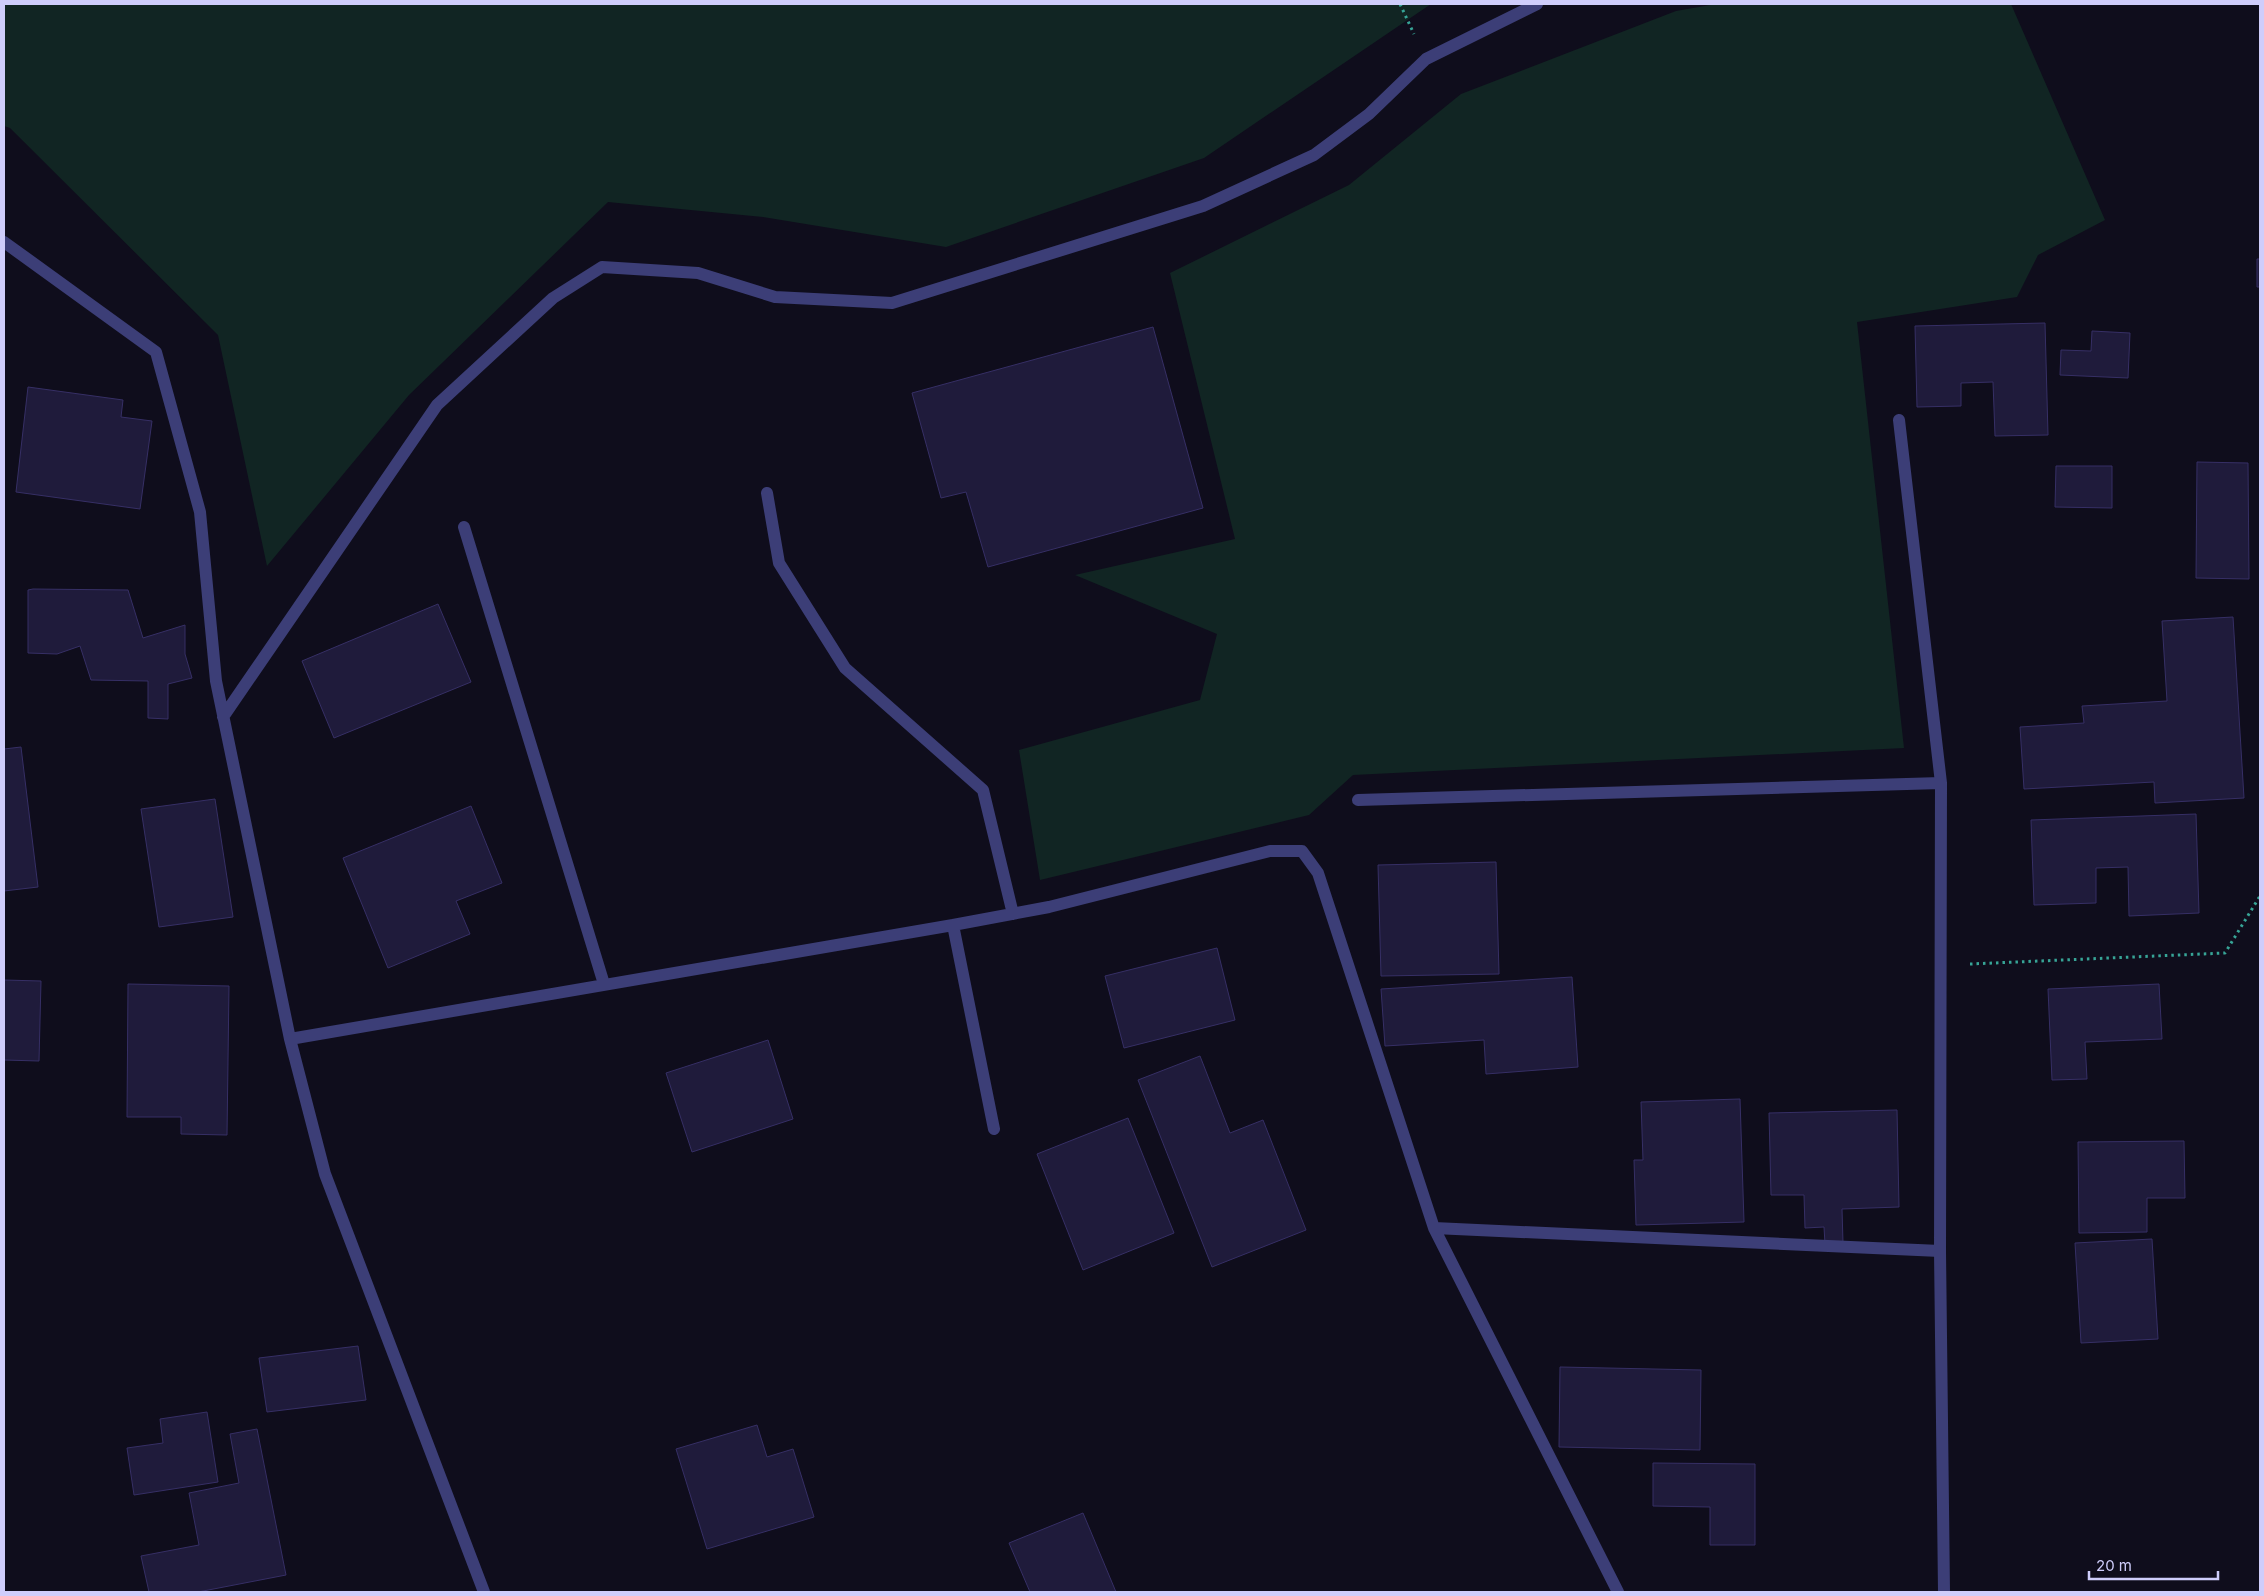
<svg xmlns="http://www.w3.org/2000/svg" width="2264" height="1596" font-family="Inter,sans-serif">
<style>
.green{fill:#112523}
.building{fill:#1f1b3b;stroke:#362f65}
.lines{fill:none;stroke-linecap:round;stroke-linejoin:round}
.path{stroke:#37a496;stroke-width:3;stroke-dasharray:2.5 4;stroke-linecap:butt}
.street{stroke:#3c3e77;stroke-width:12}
</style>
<rect width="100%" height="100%" fill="#0f0d1c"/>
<!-- green -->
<path class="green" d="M 4,4 L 1431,4 L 1204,158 L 946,247 L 763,217 L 608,202 L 409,395 L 267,566 L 218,335 L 10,128 L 4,126 Z
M 1716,4 L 2011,4 L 2105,220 L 2038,255 L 2017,297 L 1857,322 L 1904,748 L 1353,775 L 1309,815 L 1040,880 L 1019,750 L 1200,700 L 1217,634 L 1075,575 L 1235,539 L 1170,273 L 1349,185 L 1461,94 L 1676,11 Z"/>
<!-- building -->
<path class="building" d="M 2257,259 L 2260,259 L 2260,287 L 2257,287 Z
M 2045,323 L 2048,435 L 1995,436 L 1993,382 L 1961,383 L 1961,406 L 1917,407 L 1915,326 Z
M 1153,327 L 1203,508 L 988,567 L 966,492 L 941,498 L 912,393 Z
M 2092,331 L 2130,333 L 2128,378 L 2060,375 L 2061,350 L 2091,351 Z
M 28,387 L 123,400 L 121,417 L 152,421 L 140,509 L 16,492 Z
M 2197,462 L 2248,463 L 2249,579 L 2196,578 Z
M 2056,466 L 2112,466 L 2112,508 L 2055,507 Z
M 33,589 L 128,590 L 143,638 L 185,625 L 185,654 L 192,678 L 168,684 L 168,719 L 148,718 L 148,681 L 91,680 L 80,646 L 57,654 L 28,653 L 28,590 Z
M 438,604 L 471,682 L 334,738 L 302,661 Z
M 2233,617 L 2244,798 L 2155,803 L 2154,782 L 2024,789 L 2020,727 L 2084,723 L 2082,706 L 2167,701 L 2162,621 Z
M 21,747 L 38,887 L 4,891 L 4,749 Z
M 215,799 L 233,917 L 159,927 L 141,809 Z
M 471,806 L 502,883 L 456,901 L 470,934 L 388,968 L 343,858 Z
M 2196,814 L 2199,913 L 2129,916 L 2128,867 L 2096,868 L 2096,903 L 2034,905 L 2031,820 Z
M 1496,862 L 1499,974 L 1381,976 L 1378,865 Z
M 1217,948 L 1235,1020 L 1124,1048 L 1105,976 Z
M 1572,977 L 1578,1067 L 1486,1074 L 1484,1040 L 1385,1046 L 1381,989 Z
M 4,980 L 41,981 L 39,1061 L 4,1060 Z
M 128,984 L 229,986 L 227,1135 L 181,1134 L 181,1117 L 127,1117 Z
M 2159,984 L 2162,1039 L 2085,1042 L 2087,1079 L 2052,1080 L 2048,989 Z
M 768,1040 L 793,1119 L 692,1152 L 666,1073 Z
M 1200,1056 L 1230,1133 L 1263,1120 L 1306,1230 L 1212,1267 L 1138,1080 Z
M 1740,1099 L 1744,1222 L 1636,1225 L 1634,1160 L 1643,1160 L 1641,1102 Z
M 1897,1110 L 1899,1207 L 1842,1209 L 1843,1243 L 1825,1244 L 1824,1227 L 1805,1228 L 1804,1195 L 1771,1195 L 1769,1113 Z
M 1128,1118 L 1174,1233 L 1083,1270 L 1037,1154 Z
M 2184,1141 L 2185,1198 L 2147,1198 L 2147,1232 L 2079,1233 L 2078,1142 Z
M 2152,1239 L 2158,1339 L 2081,1343 L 2075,1243 Z
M 358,1346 L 366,1400 L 267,1412 L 259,1358 Z
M 1560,1367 L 1701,1370 L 1700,1450 L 1559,1447 Z
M 207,1412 L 218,1482 L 134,1495 L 127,1448 L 163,1443 L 160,1419 Z
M 757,1425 L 767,1457 L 793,1449 L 814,1517 L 707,1549 L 676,1449 Z
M 257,1429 L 286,1575 L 198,1592 L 149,1592 L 141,1556 L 199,1545 L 189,1493 L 239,1483 L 230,1434 Z
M 1653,1463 L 1755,1464 L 1755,1545 L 1710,1545 L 1710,1507 L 1653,1506 Z
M 1083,1513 L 1116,1592 L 1030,1592 L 1009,1543 Z"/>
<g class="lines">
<!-- path -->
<path class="path" d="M 1400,4 L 1414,34
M 1970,964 L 2225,953 L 2260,896"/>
<!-- street -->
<path class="street" d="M 4,242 L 156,352 L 200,512 L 216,681 L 290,1039 L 325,1174 L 484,1592
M 1899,420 L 1941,783 L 1940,1251 L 1944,1592
M 767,493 L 779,563 L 845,668 L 983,790 L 1013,914
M 464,527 L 604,984
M 223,717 L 437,405 L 553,298 L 602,267 L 698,273 L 775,297 L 892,303 L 1203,206 L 1314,155 L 1369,114 L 1426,59 L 1537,4
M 1358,800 L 1941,783
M 953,925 L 994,1129
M 290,1039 L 953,925 L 1049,907 L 1270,851 L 1302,851 L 1318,873 L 1434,1228 L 1618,1592
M 1434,1228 L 1940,1251"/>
</g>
<!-- border -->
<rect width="2264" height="1596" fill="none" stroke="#cfcdfb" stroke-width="10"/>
<!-- scale -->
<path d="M2089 1571v8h129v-8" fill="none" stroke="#cfcdfb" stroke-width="2.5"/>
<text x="2096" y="1571" font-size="15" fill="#cfcdfb" stroke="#0f0d1c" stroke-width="4" paint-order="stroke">20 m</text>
</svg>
